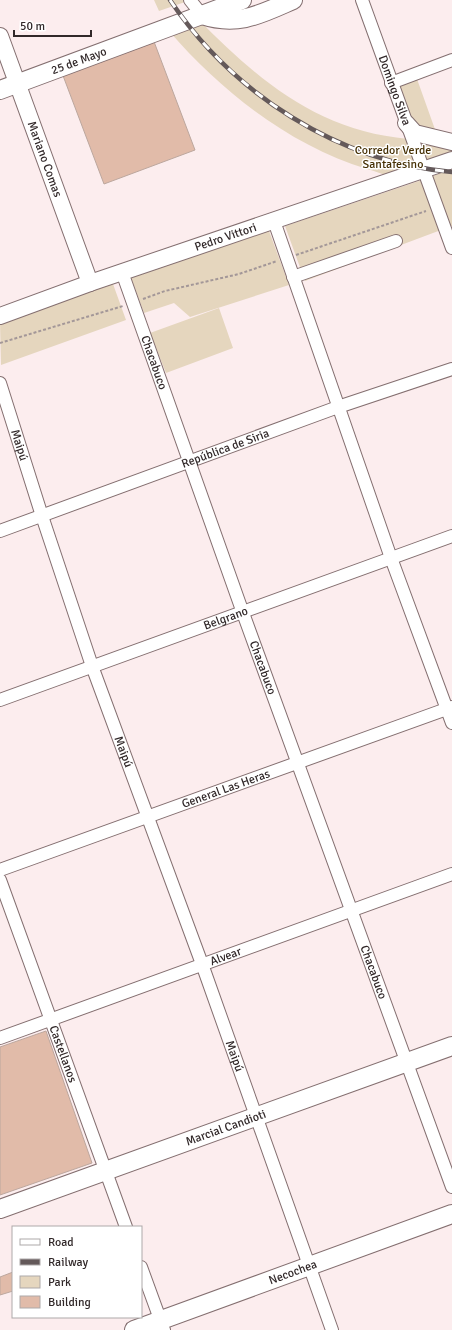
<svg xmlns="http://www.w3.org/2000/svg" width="452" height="1330" font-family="Signika,sans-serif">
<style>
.green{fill:#e5d6be}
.building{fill:#e1bba9;stroke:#bca79e}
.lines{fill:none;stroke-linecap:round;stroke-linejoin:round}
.minor-casing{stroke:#846f70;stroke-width:14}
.tertiary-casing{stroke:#846f70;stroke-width:18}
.secondary-casing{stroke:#846f70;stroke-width:20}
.path{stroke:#a39798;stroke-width:2;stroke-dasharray:3 2;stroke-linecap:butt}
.minor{stroke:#fff;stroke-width:12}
.tertiary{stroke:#fff;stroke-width:16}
.secondary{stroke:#fff;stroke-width:18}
.rail-casing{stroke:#64595a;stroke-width:4.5}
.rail{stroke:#fff;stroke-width:3;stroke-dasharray:9;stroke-linecap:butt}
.labels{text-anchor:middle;stroke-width:3;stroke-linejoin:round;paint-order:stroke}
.street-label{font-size:12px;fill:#312829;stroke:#fff}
.park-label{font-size:12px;fill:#452f03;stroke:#fff}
</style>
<rect width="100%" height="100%" fill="#fcedee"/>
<!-- green -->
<path class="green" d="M 154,0 L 184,0 L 185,2 L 159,11 Z
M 198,19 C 259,81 318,131 408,139 L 419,171 C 413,173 405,177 399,178 C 390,178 376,171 367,169 C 289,145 222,92 169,31 Z
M 417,79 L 437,135 L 415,127 L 400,90 L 401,86 Z
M 415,138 L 452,146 L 452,159 L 426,168 Z
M 452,169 L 452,226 L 448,227 L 430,177 Z
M 422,180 L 441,230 L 305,281 L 285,226 Z
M 269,231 L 289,285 L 190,317 L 174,303 L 144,313 L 131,278 Z
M 113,284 L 126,320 L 1,365 L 0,322 Z
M 219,308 L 233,348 L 166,373 L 150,333 Z"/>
<!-- building -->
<path class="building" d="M 153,39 L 195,150 L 104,184 L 62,73 Z
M 46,1031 L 92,1163 L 0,1195 L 0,1047 Z
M 13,1272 L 13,1291 L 0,1295 L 0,1277 Z"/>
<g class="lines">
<!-- minor casing -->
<g class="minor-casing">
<g id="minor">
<path d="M 190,0 L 202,15"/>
<path id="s1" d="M 362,0 L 452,248"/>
<path d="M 391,83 L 452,60"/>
<path d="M 274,221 L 391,558 L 452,723"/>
<path id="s2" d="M 122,272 L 243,613 L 452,1187"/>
<path d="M 293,277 L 396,241"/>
<path id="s3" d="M 0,383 L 42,516 L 92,666 L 202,964 L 332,1330"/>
<path id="s4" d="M 0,531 L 338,407 L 452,369"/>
<path id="s5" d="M 0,700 L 452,536"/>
<path id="s6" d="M 0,870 L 452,707"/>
<path id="s7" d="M 0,880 L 126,1227"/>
<path id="s8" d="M 0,1038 L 452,874"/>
<path d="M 141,1267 L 164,1330"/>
</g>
</g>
<!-- tertiary casing -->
<g class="tertiary-casing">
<g id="tertiary">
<path id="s9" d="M 0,36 L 90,283"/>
<path d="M 406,123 L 415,133 L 452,142"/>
<path id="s10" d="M 0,316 L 90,283 L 452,160"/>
</g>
</g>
<!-- secondary casing -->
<g class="secondary-casing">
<g id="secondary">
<path d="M 202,15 C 238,27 261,14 293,0"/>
<path id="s11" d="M 0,90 L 242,0"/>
<path id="s12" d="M 0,1209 L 452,1046"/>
<path id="s13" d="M 134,1330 L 452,1214"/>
</g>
</g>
<!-- path -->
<path class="path" d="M 296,255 L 426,211
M 143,299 L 165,291 L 239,274 L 277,261
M 0,343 L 123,306"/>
<!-- minor -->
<use href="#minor" class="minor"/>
<!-- tertiary -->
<use href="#tertiary" class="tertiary"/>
<!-- secondary -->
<use href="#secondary" class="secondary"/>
<!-- rail casing -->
<g class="rail-casing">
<path id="rail" d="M 170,0 C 233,94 339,162 452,172"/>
</g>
<!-- rail -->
<use href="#rail" class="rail"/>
</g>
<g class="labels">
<!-- street labels -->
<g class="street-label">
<text dy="4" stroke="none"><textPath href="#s11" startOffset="84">25 de Mayo</textPath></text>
<text dy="4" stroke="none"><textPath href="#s1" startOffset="96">Domingo Silva</textPath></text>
<text dy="4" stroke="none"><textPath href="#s9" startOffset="131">Mariano Comas</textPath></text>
<text dy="4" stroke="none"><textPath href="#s10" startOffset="239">Pedro Vittori</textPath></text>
<text dy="4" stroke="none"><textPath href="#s2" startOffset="96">Chacabuco</textPath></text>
<text dy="4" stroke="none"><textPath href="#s3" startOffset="65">Maipú</textPath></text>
<text dy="4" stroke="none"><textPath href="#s4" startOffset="240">República de Siria</textPath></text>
<text dy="4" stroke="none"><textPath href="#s5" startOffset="240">Belgrano</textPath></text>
<text dy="4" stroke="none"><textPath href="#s2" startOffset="420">Chacabuco</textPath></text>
<text dy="4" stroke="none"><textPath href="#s3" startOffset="389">Maipú</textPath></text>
<text dy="4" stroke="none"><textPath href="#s6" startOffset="240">General Las Heras</textPath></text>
<text dy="4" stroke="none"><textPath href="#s8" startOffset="240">Alvear</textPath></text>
<text dy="4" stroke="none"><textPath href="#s2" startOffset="744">Chacabuco</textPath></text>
<text dy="4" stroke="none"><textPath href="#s7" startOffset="185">Castellanos</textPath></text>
<text dy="4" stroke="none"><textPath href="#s3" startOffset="713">Maipú</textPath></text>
<text dy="4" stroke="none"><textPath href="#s12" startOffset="240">Marcial Candioti</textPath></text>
<text dy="4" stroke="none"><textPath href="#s13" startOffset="169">Necochea</textPath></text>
</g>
<!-- park labels -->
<g class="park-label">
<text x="393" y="154">Corredor Verde<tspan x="393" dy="14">Santafesino</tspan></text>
</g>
</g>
<!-- legend -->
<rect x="12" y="1226" width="130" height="92" fill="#ffffff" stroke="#ada9a9"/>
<rect x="20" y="1239" width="20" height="6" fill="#ffffff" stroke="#ada9a9"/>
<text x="48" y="1246" font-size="12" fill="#312829">Road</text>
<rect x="20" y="1259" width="20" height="6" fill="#64595a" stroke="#ada9a9"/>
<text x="48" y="1266" font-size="12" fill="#312829">Railway</text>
<rect x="20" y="1276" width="20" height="12" fill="#e5d6be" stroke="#ada9a9"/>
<text x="48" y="1286" font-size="12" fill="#312829">Park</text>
<rect x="20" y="1296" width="20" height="12" fill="#e1bba9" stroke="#ada9a9"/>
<text x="48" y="1306" font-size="12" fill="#312829">Building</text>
<!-- scale -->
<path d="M14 30v6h77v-6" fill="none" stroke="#312829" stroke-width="2"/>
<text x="20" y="30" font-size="12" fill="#312829" stroke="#ffffff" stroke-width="3" paint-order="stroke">50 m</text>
</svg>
